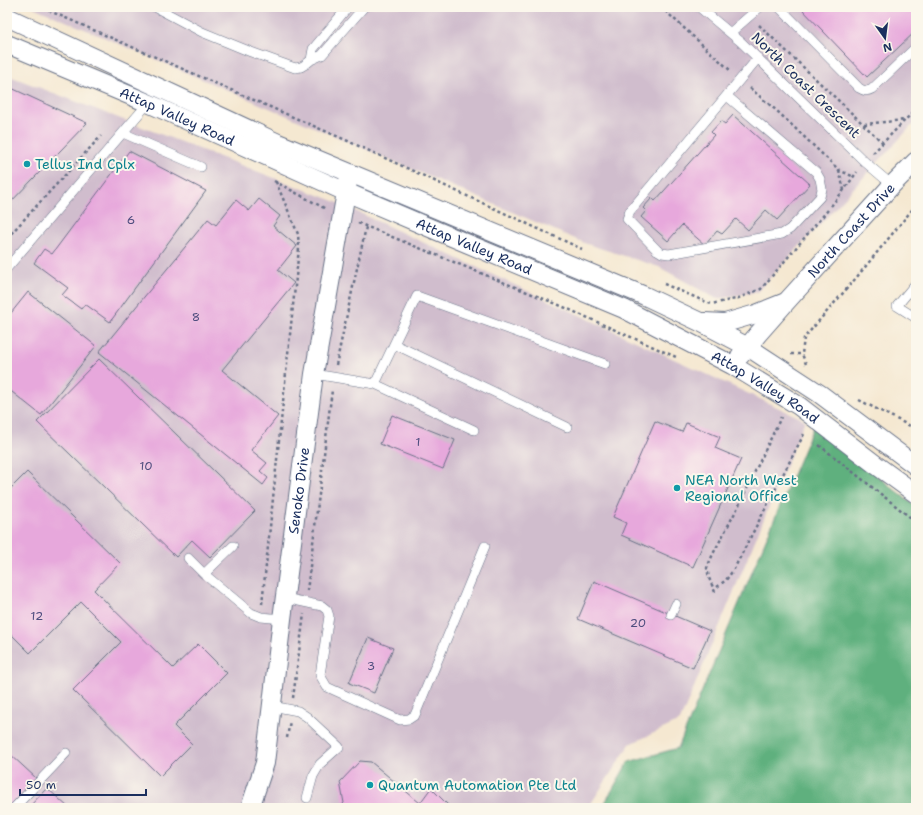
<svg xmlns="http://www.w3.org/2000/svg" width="923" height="815" font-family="'Shantell Sans',sans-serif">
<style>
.industrial{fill:#d0bdcd}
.forest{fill:#5eb07e;stroke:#3c706e}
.building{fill:#e7a8dc}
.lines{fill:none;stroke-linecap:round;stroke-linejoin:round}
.lane-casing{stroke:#677086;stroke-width:10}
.street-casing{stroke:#677086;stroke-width:20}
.path{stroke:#677086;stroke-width:2.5;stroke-dasharray:3 3;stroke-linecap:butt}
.lane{stroke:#fff;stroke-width:9}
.street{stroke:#fff;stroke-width:18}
.culture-dot{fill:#0f9aa8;stroke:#fbf7ec;stroke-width:1.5}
.labels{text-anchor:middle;stroke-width:4;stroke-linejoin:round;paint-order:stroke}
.number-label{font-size:12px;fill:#4e4d7e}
.street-label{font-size:14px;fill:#1b2f5e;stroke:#fbf7ec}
.culture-label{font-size:14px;fill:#0d838f;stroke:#fbf7ec;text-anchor:start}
</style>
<rect width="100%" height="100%" fill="#fbf7ec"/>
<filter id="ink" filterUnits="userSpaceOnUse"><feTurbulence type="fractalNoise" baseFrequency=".025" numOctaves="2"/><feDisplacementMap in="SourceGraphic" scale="8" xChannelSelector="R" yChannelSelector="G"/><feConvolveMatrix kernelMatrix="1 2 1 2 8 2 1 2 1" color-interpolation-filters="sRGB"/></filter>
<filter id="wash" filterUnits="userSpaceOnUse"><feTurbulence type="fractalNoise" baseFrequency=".012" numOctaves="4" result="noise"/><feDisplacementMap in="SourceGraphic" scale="16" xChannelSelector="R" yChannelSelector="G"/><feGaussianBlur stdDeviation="0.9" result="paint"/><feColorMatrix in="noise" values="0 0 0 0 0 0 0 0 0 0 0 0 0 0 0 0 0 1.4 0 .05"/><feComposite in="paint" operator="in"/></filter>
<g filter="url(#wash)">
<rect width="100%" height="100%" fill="#f5e8d1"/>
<!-- industrial -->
<path class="industrial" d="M 33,7 L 916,7 L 916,121 L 757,292 L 717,299 L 659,267 L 587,244 Z
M 7,75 L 334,201 L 805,420 L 680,721 L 630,744 L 588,808 L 7,808 Z"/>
<!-- forest -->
<path class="forest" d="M 814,425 L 916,507 L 916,808 L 602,808 L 628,762 L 678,748 Z"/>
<g id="blocks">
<!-- building -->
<path class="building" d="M 800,7 L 916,7 L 916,31 L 867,77 Z
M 7,86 L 87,123 L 7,206 Z
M 733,115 L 810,184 L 777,220 L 766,210 L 748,230 L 736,219 L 722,234 L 717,231 L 705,245 L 682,225 L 668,241 L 641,217 L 646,211 L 643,208 L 652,198 L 655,201 L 714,135 L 711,132 L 721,121 L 725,124 Z
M 129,151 L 206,191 L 110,322 L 85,304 L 81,309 L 62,295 L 68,288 L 34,263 L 44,249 L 52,254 Z
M 259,199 L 280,216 L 273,226 L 297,246 L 278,270 L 294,283 L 222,370 L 278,416 L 251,450 L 267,463 L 260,471 L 268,478 L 263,485 L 99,352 L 208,219 L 216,225 L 236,200 L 249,211 Z
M 28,292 L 96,346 L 41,415 L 7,388 L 7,318 Z
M 99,359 L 255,511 L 210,557 L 192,540 L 176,557 L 37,422 Z
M 392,415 L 455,440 L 443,469 L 380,444 Z
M 655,421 L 682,432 L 686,423 L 720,437 L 715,448 L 741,459 L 693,567 L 621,535 L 626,523 L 613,517 Z
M 27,472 L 120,563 L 94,590 L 173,668 L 198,644 L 227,673 L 174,726 L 192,744 L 160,776 L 73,690 L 121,642 L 81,602 L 30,653 L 7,630 L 7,492 Z
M 594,581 L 710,631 L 693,668 L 578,619 Z
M 368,638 L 393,648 L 374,693 L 349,683 Z
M 10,754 L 36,778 L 8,808 L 7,808 L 7,757 Z
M 360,761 L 371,762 L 420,803 L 431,788 L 451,808 L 339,808 L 344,803 L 340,782 Z
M 47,788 L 69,808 L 28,808 Z"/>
</g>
</g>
<g filter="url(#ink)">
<use href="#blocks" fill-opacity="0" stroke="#677086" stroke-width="1"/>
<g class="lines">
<!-- lane casing -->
<g class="lane-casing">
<path id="lane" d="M 155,7 L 202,32 L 251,52 L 295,68 L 301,67 L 306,64 L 311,60 L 322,55 L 364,7
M 699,7 L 741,42 L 865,162 L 892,185
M 779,7 L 859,88 C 864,91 867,92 872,89 L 916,47
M 730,33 L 760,7
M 311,60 L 313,49 L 348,7
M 727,96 L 816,172 L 820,179 L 822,189 L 820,197 L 790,229 L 782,234 L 669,254 L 662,253 L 657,250 L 627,219 L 630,211 L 758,58
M 123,133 L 201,167
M 7,268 L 150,101
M 916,283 L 897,306 L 916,318
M 394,344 L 567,427
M 314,374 L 375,384 L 474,430
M 375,384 L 417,296 L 605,364
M 188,558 L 204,574 L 251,613 L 261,617 L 282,619
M 204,574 L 233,546
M 285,598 L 322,606 L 327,610 L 329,616 L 320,675 L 327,687 L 400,720 L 409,719 L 415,715 L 485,546
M 671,615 L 676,604
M 272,706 L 298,711 L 307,717 L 339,747 L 320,764 L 313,776 L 307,798
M 14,808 L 66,753"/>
</g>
<!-- street casing -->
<g class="street-casing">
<g id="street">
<path d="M 7,17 L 278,143 L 645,296 L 700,322 L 748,347 L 820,394 L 916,466"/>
<path id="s1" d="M 7,44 L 148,103 L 346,192 L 435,230 L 624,309 L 732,365 L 799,406 L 876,465 L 916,494"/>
<path d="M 704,322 L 725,323 L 756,314 L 783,303"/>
<path id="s2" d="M 740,356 L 758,334 L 787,301 L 892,185 L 916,161"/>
<path id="s3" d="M 250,808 L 265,763 L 282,619 L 314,374 L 348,181"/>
</g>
</g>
<!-- path -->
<path class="path" d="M 44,7 L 52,12 L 348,141 L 582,249
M 661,7 L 731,71
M 759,25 L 883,143
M 750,88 L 777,111 L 839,170 L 854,177
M 864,124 L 905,120
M 873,153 L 916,109
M 839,170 L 844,190
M 274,181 L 326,209
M 831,206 L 844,190 L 857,172
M 358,223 L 559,305 L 676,357
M 7,238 L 101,136
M 664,284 L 711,304 L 736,299 L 761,289 L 828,210
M 791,354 L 802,354
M 806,364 L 802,354 L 804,338 L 856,278 L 916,205
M 336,365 L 366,227
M 859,400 L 916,429
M 819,445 L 916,522
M 717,587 L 726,580 L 734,569 L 804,434
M 307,591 L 332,390
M 715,592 L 709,578 L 707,568 L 713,554 L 738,507 L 781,417
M 262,604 L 299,248 L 298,234 L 276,182
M 293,698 L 304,614
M 287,738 L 290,721"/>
<!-- lane -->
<use href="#lane" class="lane"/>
<!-- street -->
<use href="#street" class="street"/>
</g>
</g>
<!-- markers -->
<g class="culture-dot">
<circle cx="27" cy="164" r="4"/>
<circle cx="677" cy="488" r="4"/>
<circle cx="370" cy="785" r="4"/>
</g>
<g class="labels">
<!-- number labels -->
<g class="number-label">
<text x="131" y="224">6</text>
<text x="196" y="321">8</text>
<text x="418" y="446">1</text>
<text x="146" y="470">10</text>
<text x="37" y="620">12</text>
<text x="638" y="627">20</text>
<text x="371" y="670">3</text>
</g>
<!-- street labels -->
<g class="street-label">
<text transform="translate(806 85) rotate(44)" y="5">North Coast Crescent</text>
<text dy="5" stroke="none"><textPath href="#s1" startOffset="185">Attap Valley Road</textPath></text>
<text dy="5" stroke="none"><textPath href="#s2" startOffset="168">North Coast Drive</textPath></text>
<text dy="5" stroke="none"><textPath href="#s1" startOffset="509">Attap Valley Road</textPath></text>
<text dy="5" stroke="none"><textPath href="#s1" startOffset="833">Attap Valley Road</textPath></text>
<text dy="5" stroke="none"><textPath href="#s3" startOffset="322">Senoko Drive</textPath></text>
</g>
<!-- culture labels -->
<g class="culture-label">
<text x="35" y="169">Tellus Ind Cplx</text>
<text x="685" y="485">NEA North West<tspan x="685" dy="16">Regional Office</tspan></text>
<text x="378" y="790">Quantum Automation Pte Ltd</text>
</g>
</g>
<!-- margin -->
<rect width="923" height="815" fill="none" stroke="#fbf7ec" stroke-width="24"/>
<!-- north arrow -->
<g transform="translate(885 38) rotate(166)" stroke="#fbf7ec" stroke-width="3" paint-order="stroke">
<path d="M0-3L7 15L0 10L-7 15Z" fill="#1b2f5e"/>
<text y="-6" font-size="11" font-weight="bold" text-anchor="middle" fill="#1b2f5e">N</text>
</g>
<!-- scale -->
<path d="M20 789v6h126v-6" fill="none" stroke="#1b2f5e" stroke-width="2"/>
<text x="26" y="789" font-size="12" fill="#1b2f5e" stroke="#fbf7ec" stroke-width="3" paint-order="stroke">50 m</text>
</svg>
